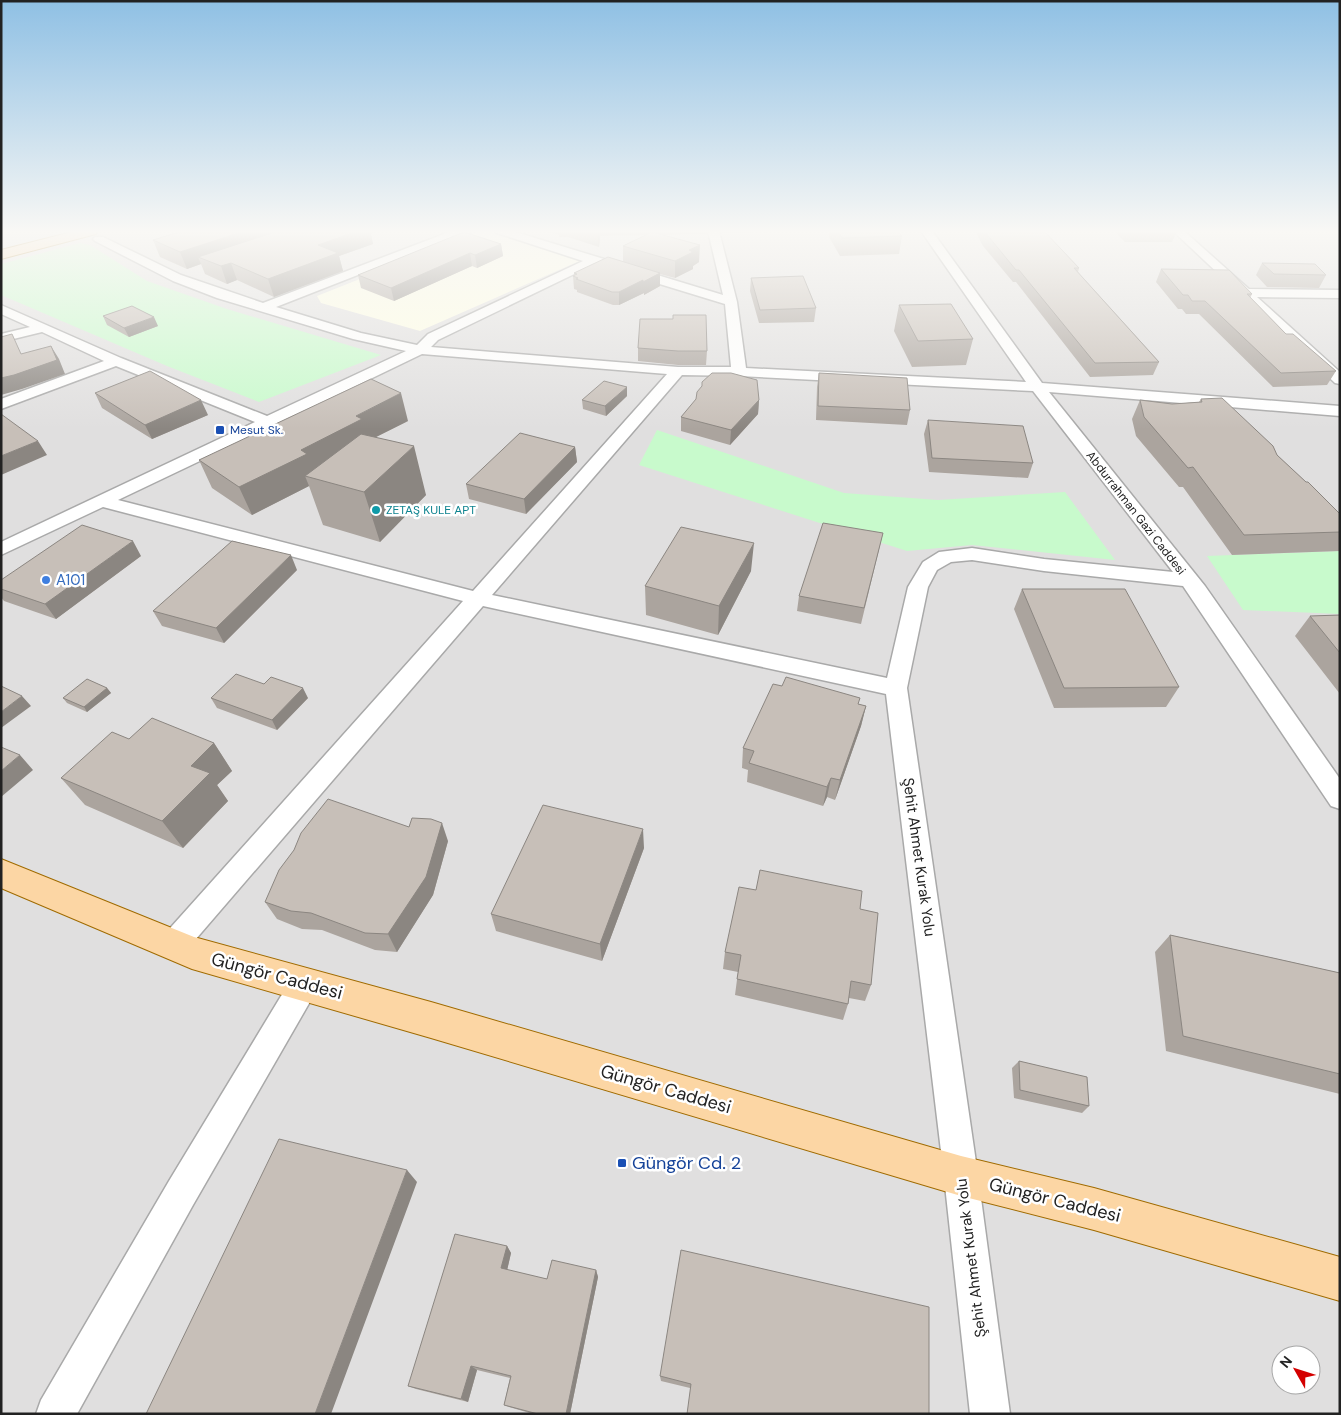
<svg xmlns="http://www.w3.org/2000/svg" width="1341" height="1415" font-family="'DM Sans',sans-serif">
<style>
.residential{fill:#e0dfdf;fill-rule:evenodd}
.education{fill:#ffffe5}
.park{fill:#c8facc}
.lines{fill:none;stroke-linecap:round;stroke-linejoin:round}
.minor-casing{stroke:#a9a9a9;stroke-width:3}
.major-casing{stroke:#a06b00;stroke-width:2}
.minor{fill:#fff;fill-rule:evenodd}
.major{fill:#fcd6a4;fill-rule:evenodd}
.wall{fill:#aba49e}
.shaded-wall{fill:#8b8681}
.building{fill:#c7bfb8;stroke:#8b8681}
.transit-dot{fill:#1a4fb4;stroke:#fff;stroke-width:2}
.culture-dot{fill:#0f9aa8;stroke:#fff;stroke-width:2}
.shop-dot{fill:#3f7fe0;stroke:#fff;stroke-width:2}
.labels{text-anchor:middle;stroke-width:5;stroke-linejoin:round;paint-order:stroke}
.far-transit-label{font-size:12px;fill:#164399;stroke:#fff;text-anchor:start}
.far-culture-label{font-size:12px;fill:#0d838f;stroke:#fff;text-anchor:start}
.far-street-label{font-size:12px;fill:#222;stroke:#fff}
.shop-label{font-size:15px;fill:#366cbe;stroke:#fff;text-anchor:start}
.street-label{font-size:15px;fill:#222;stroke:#fff}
.near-street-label{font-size:18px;fill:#222;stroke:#fff}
.near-transit-label{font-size:18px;fill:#164399;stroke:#fff;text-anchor:start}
</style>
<rect width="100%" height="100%" fill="#f2efe9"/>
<!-- residential -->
<path class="residential" d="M 1,231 L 1340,231 L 1340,1414 L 1,1414 ZM 1281,1355 L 1311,1355 L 1311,1385 L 1281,1385 Z"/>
<!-- education -->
<path class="education" d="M 493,231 L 584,259 L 420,331 L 321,303 L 317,296 L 478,232 Z"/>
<!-- park -->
<path class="park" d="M 80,243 L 90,245 L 147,281 L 227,309 L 381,355 L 259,402 L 167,366 L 1,295 L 1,264 Z
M 657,430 L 844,493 L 938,500 L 1065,492 L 1115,560 L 972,545 L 907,551 L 639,465 Z
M 1340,551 L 1340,614 L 1243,610 L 1207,556 Z"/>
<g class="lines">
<!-- minor casing -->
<g class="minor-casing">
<path id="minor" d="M 452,231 L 467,231 L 465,233 L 276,307 L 361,333 L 417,345 L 428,334 L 583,261 L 497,233 L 495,231 L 512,231 L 604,259 L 606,262 L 600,266 L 595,264 L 438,340 L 431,347 L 678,367 L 731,367 L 725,304 L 627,274 L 625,271 L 631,267 L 723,295 L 708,231 L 719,231 L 737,302 L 746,368 L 1026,382 L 921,231 L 932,231 L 1042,383 L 1340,406 L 1340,416 L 1049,392 L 1205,586 L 1340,779 L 1340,809 L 1331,806 L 1183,586 L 1044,571 L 972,560 L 951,562 L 937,570 L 928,587 L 907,688 L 978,1176 L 1010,1414 L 970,1414 L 944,1176 L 886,694 L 483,606 L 183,954 L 173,958 L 163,954 L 159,945 L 163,936 L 463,601 L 103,507 L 1,555 L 1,542 L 255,422 L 116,366 L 1,409 L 1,399 L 104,361 L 42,332 L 1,342 L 1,334 L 30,327 L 1,314 L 1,305 L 121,358 L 267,416 L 406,351 L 353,339 L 217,298 L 173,281 L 95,241 L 93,239 L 95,237 L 103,237 L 181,275 L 263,303 ZM 422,354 L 667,374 L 473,591 L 118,500 L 269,428 L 276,426 L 277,424 ZM 682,375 L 739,376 L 1033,391 L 1173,572 L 1044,559 L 972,548 L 939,552 L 923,562 L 908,587 L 887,678 L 492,595 Z
M 1173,231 L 1184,231 L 1249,289 L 1340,290 L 1340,298 L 1257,297 L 1340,372 L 1340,384 L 1335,383 Z
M 305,969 L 315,973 L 319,983 L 315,993 L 193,1205 L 77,1414 L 36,1414 L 41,1400 L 169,1181 L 295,973 Z"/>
</g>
<!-- major casing -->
<g class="major-casing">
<path id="major" d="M 76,231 L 98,231 L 96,234 L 1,259 L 1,250 Z
M 1,859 L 194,937 L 431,1002 L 961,1156 L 1094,1188 L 1340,1257 L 1340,1301 L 1094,1230 L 961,1196 L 431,1038 L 192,969 L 1,888 Z"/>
</g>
<!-- minor -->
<use href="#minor" class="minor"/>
<!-- major -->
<use href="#major" class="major"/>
</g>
<!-- wall -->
<path class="wall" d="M 182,231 L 378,231 L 371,234 L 373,244 L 339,256 L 343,271 L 274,297 L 237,280 L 227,284 L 205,274 L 201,264 L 187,269 L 160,257 L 153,240 Z
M 544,231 L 708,231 L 707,234 L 663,235 L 699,262 L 693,266 L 693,269 L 675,278 L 660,274 L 660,286 L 644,295 L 644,293 L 619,305 L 613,305 L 577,292 L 577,290 L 574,289 L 573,276 L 574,276 L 574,273 L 623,262 L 623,246 L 645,235 L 600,236 L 599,247 L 568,237 L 559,237 L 559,235 Z
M 720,231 L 788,231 L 788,232 L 722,233 Z
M 830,231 L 898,231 L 902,236 L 899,254 L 840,256 L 829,237 Z
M 975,231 L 1044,231 L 1079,268 L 1078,272 L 1159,362 L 1153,375 L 1090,377 L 1016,282 L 1013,282 L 983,246 Z
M 1114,231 L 1177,231 L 1172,242 L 1125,242 Z
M 501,244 L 503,256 L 477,268 L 472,266 L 394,301 L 361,288 L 358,275 Z
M 1262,263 L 1326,275 L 1319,288 L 1267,287 L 1256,275 Z
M 1161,269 L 1252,294 L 1250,298 L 1286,334 L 1336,371 L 1327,385 L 1273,387 L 1199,314 L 1186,314 L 1182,309 L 1178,309 L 1156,282 Z
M 751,278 L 816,308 L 814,322 L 759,323 L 750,291 Z
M 899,305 L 973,339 L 966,365 L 912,367 L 894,331 Z
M 103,316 L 158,326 L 129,337 L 107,325 Z
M 638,348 L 707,351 L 706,365 L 678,365 L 638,361 Z
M 819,373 L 910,410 L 907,425 L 816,420 L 817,387 Z
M 95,393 L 208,415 L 152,439 L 102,408 Z
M 627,396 L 606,416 L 583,409 L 582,400 Z
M 1201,399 L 1277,455 L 1340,514 L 1340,551 L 1232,555 L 1183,487 L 1179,487 L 1136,436 L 1132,419 L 1140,400 L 1172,404 L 1199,402 Z
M 759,400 L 758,414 L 730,445 L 681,431 L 681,417 Z
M 928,420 L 1033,463 L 1028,478 L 929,472 L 924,434 Z
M 408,421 L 376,437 L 426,495 L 380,542 L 323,525 L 309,486 L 252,515 L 212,488 L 199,460 Z
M 575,447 L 577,462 L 526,514 L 469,499 L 466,484 Z
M 883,533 L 861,624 L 797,611 L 799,596 Z
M 141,556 L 56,619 L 4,601 L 1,597 L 1,580 Z
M 297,570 L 224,643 L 162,626 L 153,611 Z
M 751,571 L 718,635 L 646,615 L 645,586 Z
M 1022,589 L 1179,687 L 1166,707 L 1054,708 L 1014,609 Z
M 1340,615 L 1340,694 L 1295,636 L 1310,616 Z
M 264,684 L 308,698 L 277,730 L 217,708 L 211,698 Z
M 107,688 L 111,693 L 87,712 L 67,703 L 63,698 Z
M 858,704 L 866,706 L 861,726 L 835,800 L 827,797 L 823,806 L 747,782 L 748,770 L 742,768 L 743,748 Z
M 129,739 L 214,743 L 232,771 L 217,785 L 228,801 L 183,848 L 85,805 L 61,778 Z
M 448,841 L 433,895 L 397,952 L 375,950 L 322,930 L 302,929 L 277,919 L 265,902 Z
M 644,848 L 602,961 L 496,931 L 491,914 Z
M 860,909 L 871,985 L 865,1001 L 849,998 L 848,1004 L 843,1020 L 735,995 L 738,972 L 723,969 L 725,952 Z
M 1170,935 L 1340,973 L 1340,1094 L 1166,1051 L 1155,952 Z
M 1019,1061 L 1089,1106 L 1082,1113 L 1014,1098 L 1012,1068 Z
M 507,1246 L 511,1253 L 507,1270 L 547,1279 L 596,1270 L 598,1277 L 570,1414 L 533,1414 L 509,1407 L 504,1405 L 510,1378 L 477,1370 L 468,1402 L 416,1389 L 408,1386 Z
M 660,1376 L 929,1414 L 690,1388 L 661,1381 Z"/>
<!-- shaded-wall -->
<path class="shaded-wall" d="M 245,231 L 301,231 L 198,257 L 201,264 L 187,269 L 180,252 Z
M 356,231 L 378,231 L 371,234 L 373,244 L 339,256 L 343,271 L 274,297 L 268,279 L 318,245 Z
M 598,231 L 600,231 L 600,236 L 599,247 Z
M 501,244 L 503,256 L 477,268 L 475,255 Z
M 700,245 L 699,262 L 693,266 L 693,269 L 675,278 L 675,261 L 689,250 Z
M 470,253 L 472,266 L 394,301 L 391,288 Z
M 231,263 L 237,280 L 227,284 L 221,266 Z
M 660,273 L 660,286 L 644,295 L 644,293 L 619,305 L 619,292 L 643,280 Z
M 154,317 L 158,326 L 129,337 L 124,328 Z
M 51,346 L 59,359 L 65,374 L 22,389 L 1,395 L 1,378 Z
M 627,387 L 627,396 L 606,416 L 605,406 Z
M 401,393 L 408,421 L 368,441 L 312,477 L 311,478 L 310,477 L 305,476 L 309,486 L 252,515 L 239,487 L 356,416 Z
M 201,400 L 208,415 L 152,439 L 145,425 Z
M 759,400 L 758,414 L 730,445 L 731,430 Z
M 38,441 L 47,455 L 1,475 L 1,456 Z
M 414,446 L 426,495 L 380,542 L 364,492 Z
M 575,447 L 577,462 L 526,514 L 524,499 Z
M 133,541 L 141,556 L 56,619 L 45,604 Z
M 754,543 L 751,571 L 718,635 L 719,606 Z
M 291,555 L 297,570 L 224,643 L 216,628 Z
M 107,688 L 111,693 L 87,712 L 84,707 Z
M 303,688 L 308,698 L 277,730 L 272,720 Z
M 22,696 L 31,706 L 1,728 L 1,712 Z
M 866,706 L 861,726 L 835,800 L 840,780 Z
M 214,743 L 232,771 L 217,785 L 228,801 L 183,848 L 162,821 L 191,766 Z
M 20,755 L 33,770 L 1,797 L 1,771 Z
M 831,778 L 827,797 L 823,806 L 827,787 Z
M 442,823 L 448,841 L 433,895 L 397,952 L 388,934 Z
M 643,829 L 644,848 L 602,961 L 600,944 Z
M 407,1170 L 417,1182 L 331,1414 L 315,1414 Z
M 507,1246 L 511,1253 L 506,1275 L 501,1268 Z
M 596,1270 L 598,1277 L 570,1414 L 566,1414 Z
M 471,1366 L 477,1370 L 468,1402 L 461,1399 Z"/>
<!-- building -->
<path class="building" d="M 182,231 L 245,231 L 180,252 L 153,240 Z
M 278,231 L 358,231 L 318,245 L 338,253 L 268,279 L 231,263 L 221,266 L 198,257 Z
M 838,231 L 898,231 L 902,236 L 842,238 Z
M 984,231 L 1044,231 L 1079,268 L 1074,268 L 1159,362 L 1095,363 L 1019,270 L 1016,270 Z
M 464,232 L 501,244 L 475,255 L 470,253 L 391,288 L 358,275 Z
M 652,232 L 700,245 L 689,250 L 693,252 L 675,261 L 623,246 Z
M 608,257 L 660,273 L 643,282 L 643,280 L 619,292 L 612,292 L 576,279 L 578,278 L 573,276 L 577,274 L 574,273 Z
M 1262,263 L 1315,264 L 1326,275 L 1274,274 Z
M 1161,269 L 1229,270 L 1252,294 L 1247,294 L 1286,334 L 1293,334 L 1336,371 L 1281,373 L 1205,301 L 1192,301 L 1188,295 L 1183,295 Z
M 803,276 L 816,308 L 760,310 L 751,278 Z
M 951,304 L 973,339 L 918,341 L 899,305 Z
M 132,306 L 154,317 L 124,328 L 103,316 Z
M 673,315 L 706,315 L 707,351 L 678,351 L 638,348 L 640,319 L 673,319 Z
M 12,334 L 21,354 L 51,346 L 57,360 L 14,375 L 1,378 L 1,337 Z
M 150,371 L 201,400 L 145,425 L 95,393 Z
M 712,373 L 731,373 L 757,380 L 759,400 L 731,430 L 681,417 L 696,399 L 697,392 L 702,386 L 702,382 Z
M 819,373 L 907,378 L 910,410 L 818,406 Z
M 371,379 L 401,393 L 356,416 L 362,419 L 301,450 L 307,454 L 239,487 L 199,460 Z
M 604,381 L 627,387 L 605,406 L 582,400 Z
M 1222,398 L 1273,446 L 1277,455 L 1306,482 L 1308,482 L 1340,514 L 1340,532 L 1244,535 L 1193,467 L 1188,468 L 1144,417 L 1140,400 L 1172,404 L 1202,402 L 1201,399 Z
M 1,414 L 38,441 L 1,456 Z
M 928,420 L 1023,426 L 1033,463 L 932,458 Z
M 520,433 L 575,447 L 524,499 L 466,484 Z
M 361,434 L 414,446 L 364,492 L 305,476 Z
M 823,523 L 883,533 L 864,608 L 799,596 Z
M 82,525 L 133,541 L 45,604 L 1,589 L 1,580 Z
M 681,527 L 754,543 L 719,606 L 645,586 Z
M 232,541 L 291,555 L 216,628 L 153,611 Z
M 1022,589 L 1125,589 L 1179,687 L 1064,688 Z
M 1340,615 L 1340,653 L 1310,616 Z
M 236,674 L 264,684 L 271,677 L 303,688 L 272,720 L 211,698 Z
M 786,677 L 860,698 L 858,704 L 866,706 L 840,780 L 831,778 L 827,787 L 749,763 L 754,751 L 743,748 L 773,684 L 782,686 Z
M 87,679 L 107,688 L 84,707 L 63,698 Z
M 1,686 L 22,696 L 1,712 Z
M 152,718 L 214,743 L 191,766 L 210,773 L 162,821 L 61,778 L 112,732 L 129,739 Z
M 1,747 L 20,755 L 1,771 Z
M 328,799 L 409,827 L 412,818 L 431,819 L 442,823 L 426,877 L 388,934 L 365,933 L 311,913 L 291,911 L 265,902 L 279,870 L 294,850 L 301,833 Z
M 543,805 L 643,829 L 600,944 L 491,914 Z
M 760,870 L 862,891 L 860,909 L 878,913 L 871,985 L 851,981 L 848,1004 L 737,979 L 741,955 L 725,952 L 739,887 L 756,890 Z
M 1170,935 L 1340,973 L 1340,1074 L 1183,1036 Z
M 1019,1061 L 1087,1077 L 1089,1106 L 1020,1090 Z
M 279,1139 L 407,1170 L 315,1414 L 146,1414 Z
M 455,1234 L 507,1246 L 501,1268 L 547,1279 L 552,1260 L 596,1270 L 566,1414 L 538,1414 L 504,1405 L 511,1376 L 471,1366 L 461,1399 L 408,1386 Z
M 681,1250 L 929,1307 L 929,1414 L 687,1414 L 691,1384 L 660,1376 Z"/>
<!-- sky -->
<linearGradient id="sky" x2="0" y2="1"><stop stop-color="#8fc0e4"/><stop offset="0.54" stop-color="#f9f8f5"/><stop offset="1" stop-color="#f9f8f5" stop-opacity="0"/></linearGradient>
<rect width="1341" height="429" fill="url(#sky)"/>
<!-- markers -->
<g class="transit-dot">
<rect x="215" y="425" width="10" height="10" rx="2.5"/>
<rect x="617" y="1158" width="10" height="10" rx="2.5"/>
</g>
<circle class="culture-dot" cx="376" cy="510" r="5"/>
<circle class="shop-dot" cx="46" cy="580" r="5"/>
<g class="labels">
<!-- far-transit labels -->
<g class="far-transit-label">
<text x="230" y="434">Mesut Sk.</text>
</g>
<!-- far-culture labels -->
<g class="far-culture-label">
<text x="386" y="514">ZETAŞ KULE APT</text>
</g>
<!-- far-street labels -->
<g class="far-street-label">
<text transform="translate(1136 513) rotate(52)" y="4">Abdurrahman Gazi Caddesi</text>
</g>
<!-- shop labels -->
<g class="shop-label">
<text x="56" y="585">A101</text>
</g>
<!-- street labels -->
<g class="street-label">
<text transform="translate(919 857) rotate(82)" y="5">Şehit Ahmet Kurak Yolu</text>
<text transform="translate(971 1258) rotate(-97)" y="5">Şehit Ahmet Kurak Yolu</text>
</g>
<!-- near-street labels -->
<g class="near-street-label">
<text transform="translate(277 976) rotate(15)" y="6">Güngör Caddesi</text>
<text transform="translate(666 1089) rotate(16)" y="6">Güngör Caddesi</text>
<text transform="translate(1055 1200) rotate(14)" y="6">Güngör Caddesi</text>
</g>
<!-- near-transit labels -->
<g class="near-transit-label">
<text x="632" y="1169">Güngör Cd. 2</text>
</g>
</g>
<!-- border -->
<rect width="1341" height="1415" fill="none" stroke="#222222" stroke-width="5"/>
<!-- north arrow -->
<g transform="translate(1296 1370) rotate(309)"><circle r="24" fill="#ffffff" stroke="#a7a7a7"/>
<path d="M0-4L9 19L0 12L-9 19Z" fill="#d40000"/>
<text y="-8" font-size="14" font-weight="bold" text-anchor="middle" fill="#222222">N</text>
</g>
</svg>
